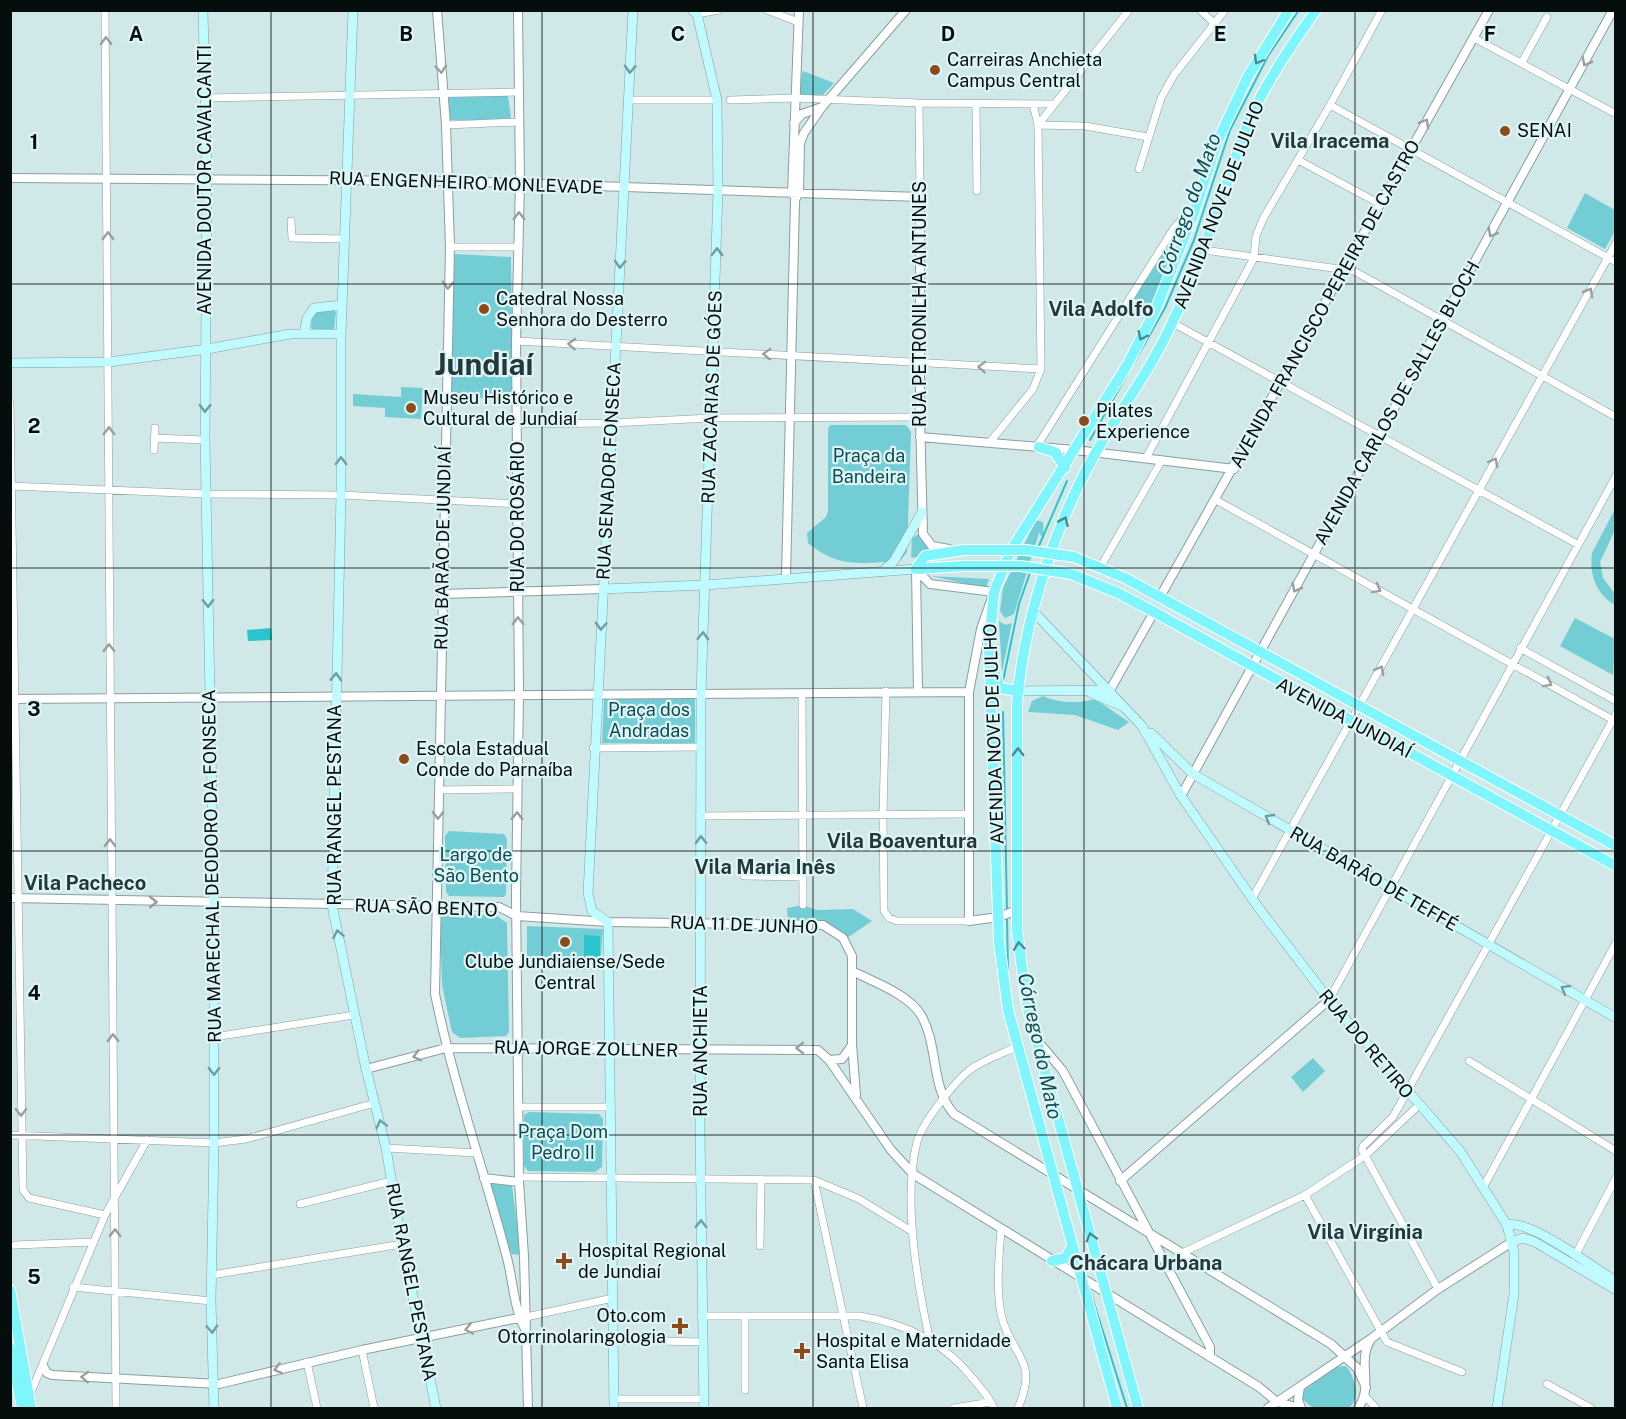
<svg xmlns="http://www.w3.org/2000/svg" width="1626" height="1419" font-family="'Public Sans',sans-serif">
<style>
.green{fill:#73cdd5}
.water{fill:#2ac4ce}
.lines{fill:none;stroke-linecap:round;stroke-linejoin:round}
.stream{stroke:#2ac4ce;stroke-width:2}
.minor-casing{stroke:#899ea0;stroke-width:8}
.tertiary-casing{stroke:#899ea0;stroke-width:10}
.secondary-casing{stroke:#899ea0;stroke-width:10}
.primary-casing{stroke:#fff;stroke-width:12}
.minor{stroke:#fff;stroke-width:7}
.tertiary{stroke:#fff;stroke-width:8}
.secondary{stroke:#bffafe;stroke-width:9}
.primary{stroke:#7ff5fd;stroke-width:10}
.primary-bridge-casing{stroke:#fff;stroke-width:12;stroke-linecap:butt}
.primary-bridge{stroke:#7ff5fd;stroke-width:10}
.oneway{stroke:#9b9e9e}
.oneway2{stroke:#498d91}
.oneway3{stroke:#759b9e}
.grid{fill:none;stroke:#060d0d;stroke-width:1.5;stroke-opacity:0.55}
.poi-dot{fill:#8d4a1a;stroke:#def5f7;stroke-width:2}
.labels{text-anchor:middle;stroke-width:4.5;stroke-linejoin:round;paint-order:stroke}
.poi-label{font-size:18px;fill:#060d0d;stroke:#def5f7;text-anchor:start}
.street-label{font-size:18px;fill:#060d0d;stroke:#def5f7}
.park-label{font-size:18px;fill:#0d4c51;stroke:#def5f7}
.neighbourhood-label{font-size:20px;font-weight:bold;fill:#253739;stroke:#def5f7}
.water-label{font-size:20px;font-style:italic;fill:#114f53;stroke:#def5f7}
.town-label{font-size:30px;font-weight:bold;fill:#253739;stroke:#def5f7}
.grid-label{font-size:20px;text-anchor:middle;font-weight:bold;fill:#060d0d;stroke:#def5f7;stroke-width:4.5;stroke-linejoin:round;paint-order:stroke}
</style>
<rect width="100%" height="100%" fill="#d1e8e9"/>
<!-- green -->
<path class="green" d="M 803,71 L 834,83 L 821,97 L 796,96 Z
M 505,94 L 508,97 L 511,117 L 508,120 L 448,120 L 446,99 L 449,95 Z
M 1585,193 L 1615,210 L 1615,231 L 1605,249 L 1567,228 Z
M 1175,245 L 1175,252 L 1150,306 L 1134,298 L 1168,246 Z
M 456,254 L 511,257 L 513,399 L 450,397 L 453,257 Z
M 332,310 L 336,312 L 334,330 L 313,330 L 311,327 L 313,313 Z
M 401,387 L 423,388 L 421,419 L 385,417 L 385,408 L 353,406 L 353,394 L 401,397 Z
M 830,425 L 906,425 L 911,432 L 907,552 L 900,561 C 863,563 839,569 808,543 L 807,533 L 826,517 L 828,511 L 828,429 Z
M 1615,509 L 1615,530 L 1600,562 L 1603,578 L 1615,594 L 1615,605 C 1596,594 1589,575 1592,553 Z
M 1036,520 L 1043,522 L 1044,539 L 1039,533 L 1014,614 L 1005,618 L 1000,611 L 1003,588 Z
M 927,529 L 929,551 L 918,558 L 911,557 L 912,538 Z
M 931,576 L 989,579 L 986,588 Z
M 1575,618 L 1615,639 L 1613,675 L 1560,646 Z
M 999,621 L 1005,625 L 1012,623 L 1002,672 Z
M 1043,696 C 1058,703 1079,704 1095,699 L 1129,722 L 1118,730 L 1075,715 L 1028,712 L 1032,701 Z
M 604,699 L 695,699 L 695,743 L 602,743 Z
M 449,831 L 504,834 L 507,839 L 506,894 L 504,897 L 449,896 L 446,892 L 445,836 Z
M 803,905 L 816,910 L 853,909 L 872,921 L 847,938 L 818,920 L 788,921 L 787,908 Z
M 443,914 L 496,915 L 507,923 L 509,1032 L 506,1036 L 460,1038 L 452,1032 L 442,985 L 440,916 Z
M 527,926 L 603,929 L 600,970 L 527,970 Z
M 1313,1058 L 1325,1071 L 1303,1092 L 1291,1077 Z
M 529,1112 L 599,1114 L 603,1119 L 602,1167 L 595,1172 L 528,1171 L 524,1166 L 524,1115 Z
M 489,1183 L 512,1186 L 521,1251 L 518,1255 L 512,1254 L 509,1248 Z
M 1346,1366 C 1355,1377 1361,1398 1349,1408 L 1313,1408 L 1303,1400 L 1303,1391 L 1337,1367 Z"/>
<!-- water -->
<path class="water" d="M 271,628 L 272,640 L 248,641 L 247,630 Z
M 584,935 L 600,936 L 600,960 L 584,960 Z"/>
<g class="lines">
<!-- stream -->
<path class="stream" d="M 1090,440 L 1165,308 L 1194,240 L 1230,130 L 1268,56 L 1299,10
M 1038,548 L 1067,481
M 1003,681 L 1019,604 L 1031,570
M 1003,712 L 1007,910
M 1007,916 L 1008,973
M 1089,1287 L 1127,1408"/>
<!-- minor casing -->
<g class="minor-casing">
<path id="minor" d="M 105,10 L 116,1408
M 767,10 L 798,22
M 1200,10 L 1214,23
M 697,14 L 719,10
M 1474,38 L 1616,114
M 1522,62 L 1547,17
M 205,98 L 518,92
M 628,100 L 717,100
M 730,100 L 794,98 L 919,103 L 1054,104
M 919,103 L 920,197
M 976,104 L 977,191
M 1330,105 L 1616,262
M 446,125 L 519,122
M 1038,125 L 1129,10
M 1038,125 L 1085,126 L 1148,137
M 1298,160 L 1380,204
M 1139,169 L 1161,98 L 1174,75 L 1225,10
M 291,221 L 292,238 L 345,239
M 450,247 L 519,247
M 1204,250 L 1354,271 L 1616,417
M 1129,300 L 1154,313
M 1173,323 L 1577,544
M 516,341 L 1041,369
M 10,403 L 23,1190 L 29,1198 L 105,1215
M 518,424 L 611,423 L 711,418 L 920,417
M 154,438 L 205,440
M 990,442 L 1033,389 L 1041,369 L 1038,125 L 1033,104
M 1037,446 L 1174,228 L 1183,218 L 1192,218
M 154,450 L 155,428
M 1146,458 L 1254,258 L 1256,236 L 1263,219 L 1330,105 L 1382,10
M 10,486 L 206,494 L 341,495 L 519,504
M 1216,500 L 1615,721
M 1101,566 L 1162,460
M 1520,648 L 1616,701
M 886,691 L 883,815 L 884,911 L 889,918 L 897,921 L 969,921
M 802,693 L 803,905
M 593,748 L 700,747
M 439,790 L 517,789
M 700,816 L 968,814
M 744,876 L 802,877
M 1252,899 L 1616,243
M 1329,1000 L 1616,476
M 214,1037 L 354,1015
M 1469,1061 L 1616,1151
M 518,1107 L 611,1107
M 10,1135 L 214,1143 L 246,1139 L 375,1103
M 386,1148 L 477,1153
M 519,1177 L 814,1180 L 859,1199 L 913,1232
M 814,1180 L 863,1408
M 1484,1186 L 1616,943
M 1305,1195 L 1387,1342 L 1462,1372
M 300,1204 L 391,1181
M 1001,1230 C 999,1256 996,1288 1001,1314 C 1010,1356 1040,1358 1018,1408
M 15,1245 L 93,1242
M 760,1246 L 761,1179
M 1182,1253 L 1305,1195 L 1366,1155 L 1419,1105
M 1575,1256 L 1616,1178
M 212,1275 L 402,1244
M 73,1287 L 211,1301
M 1438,1289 L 1362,1150 L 1363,1146 L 1393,1117 L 1616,714
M 701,1316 L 860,1316 C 908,1324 945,1343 975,1381 C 982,1390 990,1398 994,1408
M 526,1317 L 613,1298
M 745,1317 L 745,1390
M 929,1337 C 917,1282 903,1197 917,1142 C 922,1123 955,1081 971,1069 C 984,1060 1001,1054 1016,1047
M 613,1340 L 702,1342
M 362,1350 L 374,1408
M 307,1362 L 317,1408
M 1547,1384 L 1591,1408
M 1365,1396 L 1376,1408
M 29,1397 L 105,1215 L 147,1140
M 615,1399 L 703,1399
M 954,1408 L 991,1402"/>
</g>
<!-- tertiary casing -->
<g class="tertiary-casing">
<path id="tertiary" d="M 437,10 L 446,125 L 450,247 L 435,994 C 453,1082 483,1167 506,1254 C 513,1278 513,1306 525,1329
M 518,10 L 520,183 L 516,341 L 519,694 L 516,895 L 519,1182 L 524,1256 L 528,1408
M 794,123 L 802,114 L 822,107
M 10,178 L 448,181 L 920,197 L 920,417 L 923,534 L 932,546 L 949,549
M 792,194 L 799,10
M 920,437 L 1075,450 L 1234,469
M 916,569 L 930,584 L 994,592 L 981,629 L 969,692 L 969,921 L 999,917 L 1017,910
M 916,569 L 918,692
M 786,577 L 795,200 L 799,192 L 800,143 L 804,133 L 822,107 L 906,10
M 442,594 L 603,589
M 1160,597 L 1489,10
M 1110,690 L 1154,612
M 10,699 L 969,692
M 1181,796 L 1613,10
M 10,898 L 499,907 L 517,916 L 608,922 L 823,925 L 843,938 L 852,956 L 852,1044 L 856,1095
M 852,971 C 874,982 908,994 921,1015 C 939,1046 930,1087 954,1114 L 1331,1344 L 1357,1368 L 1366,1387
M 1036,1039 L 1063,1071 L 1210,1347 L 1210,1357
M 829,1060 L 842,1059 L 852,1045
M 366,1069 L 446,1048 L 818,1050 L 829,1060 L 891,1150 L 913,1174 L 1259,1387 L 1277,1402
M 484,1178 L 519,1182
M 1120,1181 L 1329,1000
M 43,1366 L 47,1373 L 52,1375 L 219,1384 L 362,1350 L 523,1317
M 1300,1387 L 1298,1400 L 1301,1408
M 1277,1402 L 1300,1408
M 1268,1408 L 1372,1338 L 1438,1289 L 1512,1242
M 1358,1408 C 1374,1388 1357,1362 1370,1341"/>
</g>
<!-- secondary casing -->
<g class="secondary-casing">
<path id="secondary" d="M 203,10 L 207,178 L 205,440 L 214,902 L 214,1143 L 211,1301 L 214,1408
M 353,10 L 341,334 L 341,495 L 332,905 L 366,1069 L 386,1148 L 402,1244 L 436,1408
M 692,10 L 697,14 L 717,100 L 718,191 L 701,694 L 700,1130 L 704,1408
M 304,334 L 307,318 L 314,308 L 342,305
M 10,363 L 109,362 L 207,349 L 290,334 L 341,334
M 882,572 L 894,561 L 922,512
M 603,589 L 705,585 L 916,569
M 1034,612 L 1142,726 L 1181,796 L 1258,907 L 1329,1000 L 1460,1151 L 1507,1225 L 1514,1252 L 1514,1294 L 1497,1408
M 1018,691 L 1110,690
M 1091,693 L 1122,706
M 1151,733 L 1193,774 L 1616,1018
M 1507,1225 C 1531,1219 1593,1268 1616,1281
M 1512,1242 L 1523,1238 L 1535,1242 L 1616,1290
M 614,1408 L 608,922 L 592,911 L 588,893 L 633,10"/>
</g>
<!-- primary casing -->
<g class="primary-casing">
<path id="primary" d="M 1039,447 L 1055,452 L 1065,468
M 964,550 L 925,556 L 916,569 L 964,566
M 1074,557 L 1125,578 L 1616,846
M 1071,574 L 1118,593 L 1154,612 L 1616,866
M 995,673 L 1000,688 L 1018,691
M 1052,1261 L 1066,1258 L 1072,1246
M 10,1290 L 31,1408
M 10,1348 L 22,1408
M 1117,1408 L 1008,1010 L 999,942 L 989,646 L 994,592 L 1010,552 L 1126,367 L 1154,313 L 1192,218 L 1218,140 L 1248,76 L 1289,10
M 1138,1408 L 1027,1006 L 1017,930 L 1017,703 C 1024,619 1055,525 1096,452 C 1121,409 1151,369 1172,323 C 1194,278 1210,231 1227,183 C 1235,162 1240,140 1250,119 C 1267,80 1292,45 1316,10"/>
</g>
<!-- minor -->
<use href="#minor" class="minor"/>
<!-- tertiary -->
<use href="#tertiary" class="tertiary"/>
<!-- secondary -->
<use href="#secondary" class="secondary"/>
<!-- primary -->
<use href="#primary" class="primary"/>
<!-- primary-bridge casing -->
<g class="primary-bridge-casing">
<path id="primary-bridge" d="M 964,550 L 1026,550 L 1074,557
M 964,566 L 1021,566 L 1071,574"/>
</g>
<!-- primary-bridge -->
<use href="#primary-bridge" class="primary-bridge"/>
</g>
<!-- one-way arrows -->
<defs><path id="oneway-chevron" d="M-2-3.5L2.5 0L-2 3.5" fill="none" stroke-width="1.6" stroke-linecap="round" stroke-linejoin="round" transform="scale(1.5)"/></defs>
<g class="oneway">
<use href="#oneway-chevron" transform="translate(106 41) rotate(-91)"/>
<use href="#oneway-chevron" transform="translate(1586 62) rotate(118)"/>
<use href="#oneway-chevron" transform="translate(441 69) rotate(85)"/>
<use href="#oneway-chevron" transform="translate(1425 123) rotate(-60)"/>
<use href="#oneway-chevron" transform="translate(519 216) rotate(-90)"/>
<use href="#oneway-chevron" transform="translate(1492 233) rotate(119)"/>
<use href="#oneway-chevron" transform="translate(108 236) rotate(-91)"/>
<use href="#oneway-chevron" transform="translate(448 285) rotate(93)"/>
<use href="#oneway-chevron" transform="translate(1589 292) rotate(-61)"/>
<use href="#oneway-chevron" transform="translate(572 344) rotate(-177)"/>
<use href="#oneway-chevron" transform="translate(767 354) rotate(-178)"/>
<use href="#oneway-chevron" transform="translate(982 367) rotate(-178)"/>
<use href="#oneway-chevron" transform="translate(109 431) rotate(-90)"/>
<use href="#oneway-chevron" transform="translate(1494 462) rotate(-61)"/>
<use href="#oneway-chevron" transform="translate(1296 588) rotate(118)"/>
<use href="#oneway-chevron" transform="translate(1377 589) rotate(29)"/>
<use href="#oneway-chevron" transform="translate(518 621) rotate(-91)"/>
<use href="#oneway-chevron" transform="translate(109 648) rotate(-90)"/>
<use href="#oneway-chevron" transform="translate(1380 670) rotate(-62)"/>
<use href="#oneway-chevron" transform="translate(1548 683) rotate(29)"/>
<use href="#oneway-chevron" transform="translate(438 815) rotate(91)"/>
<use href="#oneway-chevron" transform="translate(517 816) rotate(-89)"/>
<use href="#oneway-chevron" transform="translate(110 843) rotate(-90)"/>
<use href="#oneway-chevron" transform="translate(153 902)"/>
<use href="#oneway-chevron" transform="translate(113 1038) rotate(-91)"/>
<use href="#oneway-chevron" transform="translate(800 1048) rotate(179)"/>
<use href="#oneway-chevron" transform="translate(417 1056) rotate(165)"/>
<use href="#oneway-chevron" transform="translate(21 1112) rotate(89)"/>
<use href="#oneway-chevron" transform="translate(115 1233) rotate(-90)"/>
<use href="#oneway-chevron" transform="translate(469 1329) rotate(168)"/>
<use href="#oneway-chevron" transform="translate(278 1369) rotate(166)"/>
<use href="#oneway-chevron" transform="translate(85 1377) rotate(-178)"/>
</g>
<g class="oneway2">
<use href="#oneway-chevron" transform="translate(1258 60) rotate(120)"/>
<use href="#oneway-chevron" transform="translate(1142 336) rotate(117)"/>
<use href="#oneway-chevron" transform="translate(1064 521) rotate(-66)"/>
<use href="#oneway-chevron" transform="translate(1018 752) rotate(-90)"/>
<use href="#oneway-chevron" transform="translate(1019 946) rotate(-97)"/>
<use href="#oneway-chevron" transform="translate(1091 1237) rotate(-106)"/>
</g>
<g class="oneway3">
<use href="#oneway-chevron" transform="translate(630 69) rotate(93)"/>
<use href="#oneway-chevron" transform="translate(717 252) rotate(-89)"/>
<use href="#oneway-chevron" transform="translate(620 264) rotate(93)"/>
<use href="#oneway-chevron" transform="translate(205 408) rotate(91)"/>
<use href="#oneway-chevron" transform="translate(341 461) rotate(-90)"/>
<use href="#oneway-chevron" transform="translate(208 603) rotate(89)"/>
<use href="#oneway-chevron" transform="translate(601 626) rotate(93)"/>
<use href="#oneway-chevron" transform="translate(703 636) rotate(-88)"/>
<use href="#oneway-chevron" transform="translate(336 677) rotate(-88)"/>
<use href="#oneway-chevron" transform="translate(1269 818) rotate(-150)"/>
<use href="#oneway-chevron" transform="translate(701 840) rotate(-91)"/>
<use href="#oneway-chevron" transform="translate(338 934) rotate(-101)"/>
<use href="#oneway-chevron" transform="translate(1565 989) rotate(-150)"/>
<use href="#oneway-chevron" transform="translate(214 1071) rotate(90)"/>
<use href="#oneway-chevron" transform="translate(381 1124) rotate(-104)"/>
<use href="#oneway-chevron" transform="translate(701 1224) rotate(-90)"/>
<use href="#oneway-chevron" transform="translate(212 1329) rotate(87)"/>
</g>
<!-- grid -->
<path class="grid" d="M 271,10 L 271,1408M 542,10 L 542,1408M 813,10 L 813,1408M 1084,10 L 1084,1408M 1355,10 L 1355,1408M 10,284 L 1616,284M 10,568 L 1616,568M 10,851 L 1616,851M 10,1135 L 1616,1135"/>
<!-- markers -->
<g class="poi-dot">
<circle cx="935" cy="70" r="6"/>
<circle cx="1505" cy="131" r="6"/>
<circle cx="484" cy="309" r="6"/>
<circle cx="411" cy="408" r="6"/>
<circle cx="1084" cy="421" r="6"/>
<circle cx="404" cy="759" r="6"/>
<circle cx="565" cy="942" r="6"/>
<path d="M561 1252h6v6h6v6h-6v6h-6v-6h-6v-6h6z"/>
<path d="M677 1317h6v6h6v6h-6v6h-6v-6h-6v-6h6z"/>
<path d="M799 1342h6v6h6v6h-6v6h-6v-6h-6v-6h6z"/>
</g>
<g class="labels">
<!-- poi labels -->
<g class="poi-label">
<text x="947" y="66">Carreiras Anchieta<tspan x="947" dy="21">Campus Central</tspan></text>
<text x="1517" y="137">SENAI</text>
<text x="496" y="305">Catedral Nossa<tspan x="496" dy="21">Senhora do Desterro</tspan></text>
<text x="423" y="404">Museu Histórico e<tspan x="423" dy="21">Cultural de Jundiaí</tspan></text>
<text x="1096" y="417">Pilates<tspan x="1096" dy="21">Experience</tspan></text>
<text x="416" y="755">Escola Estadual<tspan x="416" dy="21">Conde do Parnaíba</tspan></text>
<text x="565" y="968" text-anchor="middle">Clube Jundiaiense/Sede<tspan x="565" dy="21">Central</tspan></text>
<text x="578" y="1257">Hospital Regional<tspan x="578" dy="21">de Jundiaí</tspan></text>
<text x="666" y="1322" text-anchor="end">Oto.com<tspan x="666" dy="21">Otorrinolaringologia</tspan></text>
<text x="816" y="1347">Hospital e Maternidade<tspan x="816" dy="21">Santa Elisa</tspan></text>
</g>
<!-- street labels -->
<g class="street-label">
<text transform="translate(205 180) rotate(-90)" y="6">AVENIDA DOUTOR CAVALCANTI</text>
<text transform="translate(466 183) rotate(2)" y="6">RUA ENGENHEIRO MONLEVADE</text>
<text transform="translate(1219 205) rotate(-69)" y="6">AVENIDA NOVE DE JULHO</text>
<text transform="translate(920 304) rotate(-90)" y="6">RUA PETRONILHA ANTUNES</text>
<text transform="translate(1325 304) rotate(-61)" y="6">AVENIDA FRANCISCO PEREIRA DE CASTRO</text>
<text transform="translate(712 397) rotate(-88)" y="6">RUA ZACARIAS DE GÓES</text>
<text transform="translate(1397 403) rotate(-61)" y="6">AVENIDA CARLOS DE SALLES BLOCH</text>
<text transform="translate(609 471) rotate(-87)" y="6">RUA SENADOR FONSECA</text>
<text transform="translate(518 517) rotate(-90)" y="6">RUA DO ROSÁRIO</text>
<text transform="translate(443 548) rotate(-89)" y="6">RUA BARÃO DE JUNDIAÍ</text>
<text transform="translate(1344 718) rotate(28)" y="6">AVENIDA JUNDIAÍ</text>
<text transform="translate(994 734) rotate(-92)" y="6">AVENIDA NOVE DE JULHO</text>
<text transform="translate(335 805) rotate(-90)" y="6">RUA RANGEL PESTANA</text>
<text transform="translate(212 866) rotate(-91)" y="6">RUA MARECHAL DEODORO DA FONSECA</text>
<text transform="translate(1374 879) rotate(30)" y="6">RUA BARÃO DE TEFFÉ</text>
<text transform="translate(426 908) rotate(2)" y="6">RUA SÃO BENTO</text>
<text transform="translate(744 925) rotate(2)" y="6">RUA 11 DE JUNHO</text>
<text transform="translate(1366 1044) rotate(50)" y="6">RUA DO RETIRO</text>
<text transform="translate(586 1049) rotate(1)" y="6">RUA JORGE ZOLLNER</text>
<text transform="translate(701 1051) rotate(-90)" y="6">RUA ANCHIETA</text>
<text transform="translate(411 1282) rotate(79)" y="6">RUA RANGEL PESTANA</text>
</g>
<!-- park labels -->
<g class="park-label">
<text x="869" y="462">Praça da<tspan x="869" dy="21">Bandeira</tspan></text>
<text x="649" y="716">Praça dos<tspan x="649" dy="21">Andradas</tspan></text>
<text x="476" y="861">Largo de<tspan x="476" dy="21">São Bento</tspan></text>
<text x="563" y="1138">Praça Dom<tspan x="563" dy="21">Pedro II</tspan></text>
</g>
<!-- neighbourhood labels -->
<g class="neighbourhood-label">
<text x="1330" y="148">Vila Iracema</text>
<text x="1101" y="316">Vila Adolfo</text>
<text x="902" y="848">Vila Boaventura</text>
<text x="765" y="874">Vila Maria Inês</text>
<text x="85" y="890">Vila Pacheco</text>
<text x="1365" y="1239">Vila Virgínia</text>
<text x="1146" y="1270">Chácara Urbana</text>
</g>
<!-- water labels -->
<g class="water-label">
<text transform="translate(1189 204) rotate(-70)" y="7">Córrego do Mato</text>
<text transform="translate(1040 1046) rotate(78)" y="7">Córrego do Mato</text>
</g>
<!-- town labels -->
<g class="town-label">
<text x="484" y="375">Jundiaí</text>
</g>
</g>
<g class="grid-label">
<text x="136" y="41">A</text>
<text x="406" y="41">B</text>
<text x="678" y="41">C</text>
<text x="948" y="41">D</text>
<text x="1220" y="41">E</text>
<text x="1490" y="41">F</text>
<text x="34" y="149">1</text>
<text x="34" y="433">2</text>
<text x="34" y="716">3</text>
<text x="34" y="1000">4</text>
<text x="34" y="1284">5</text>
</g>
<!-- border -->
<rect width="1626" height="1419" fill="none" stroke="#060d0d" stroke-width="24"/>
</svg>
